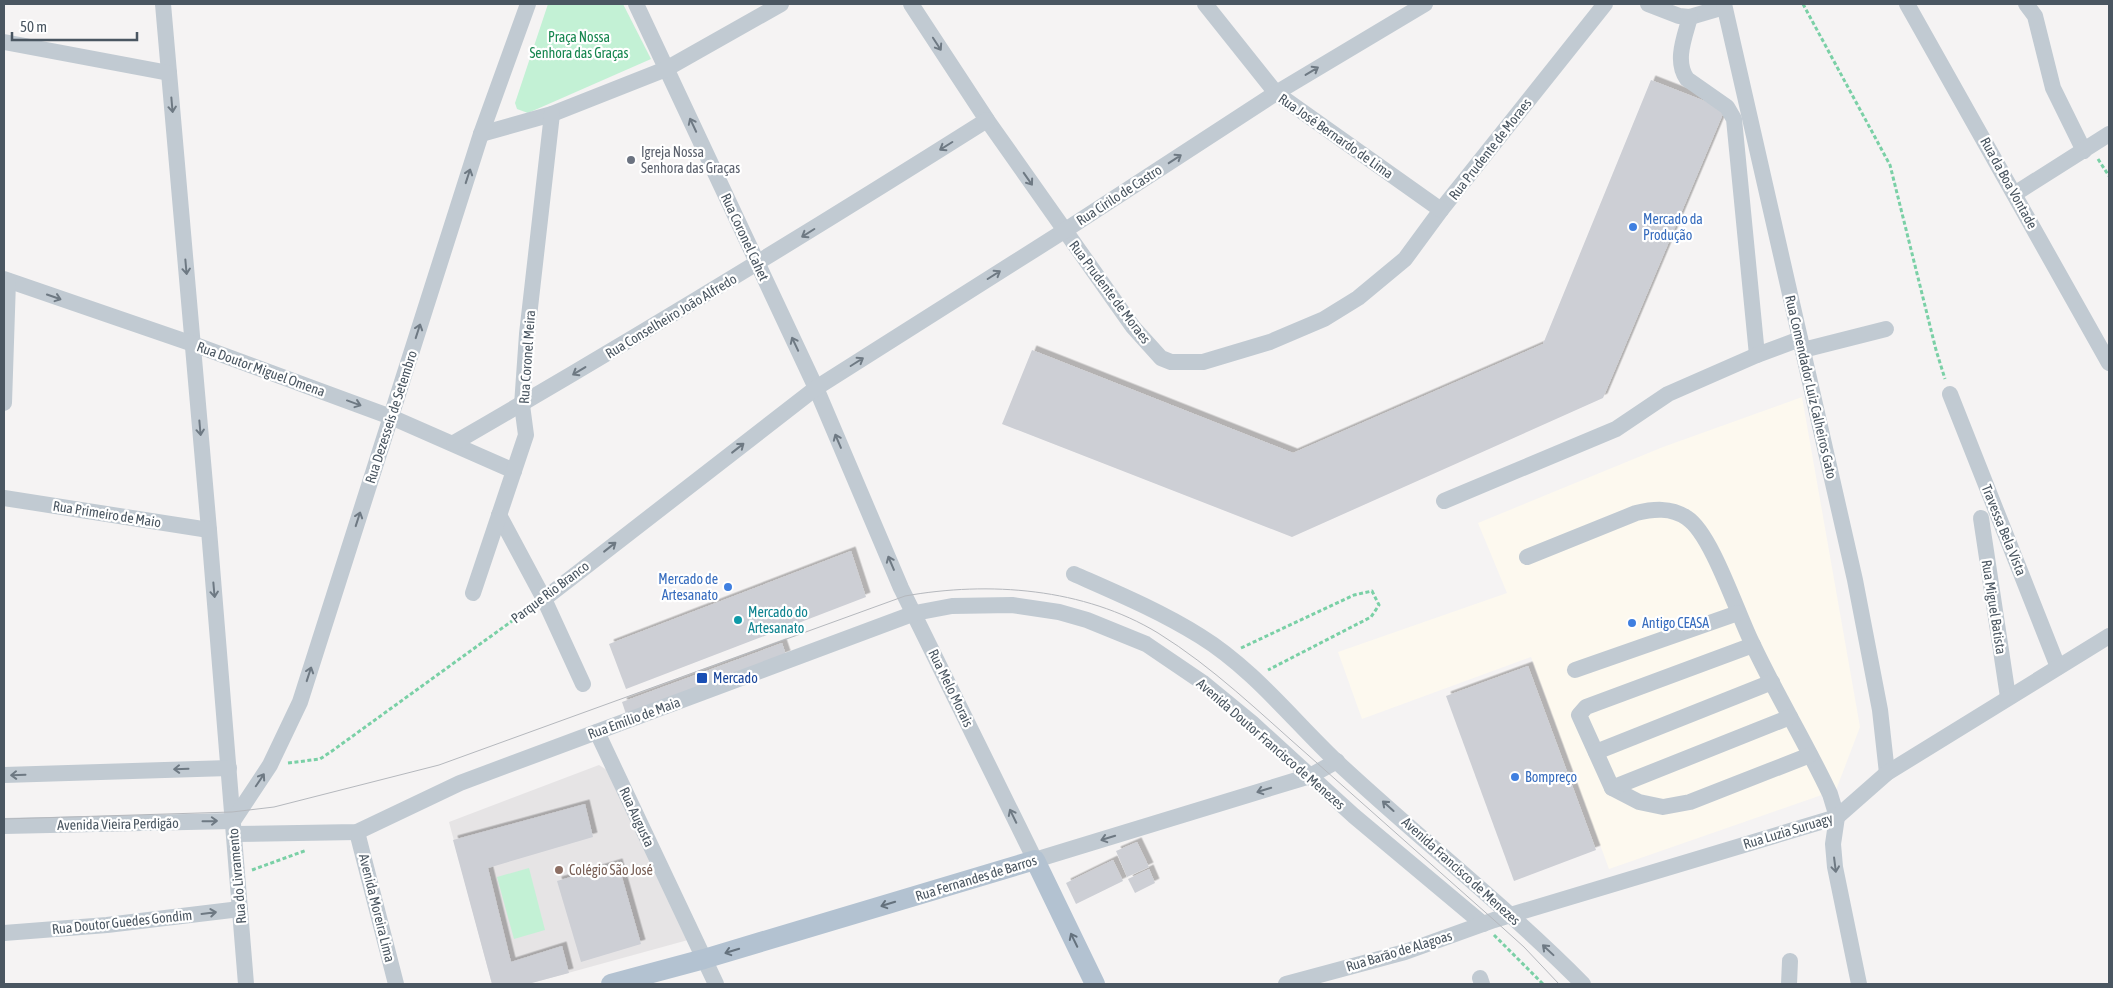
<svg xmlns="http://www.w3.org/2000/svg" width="2113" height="988" font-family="'Asap Condensed',sans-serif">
	<defs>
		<filter id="shadow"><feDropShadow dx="4.5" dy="-4.5" stdDeviation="0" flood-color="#0004"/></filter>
	</defs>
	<rect width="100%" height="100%" fill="#f5f3f3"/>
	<!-- commercial -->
	<polygon fill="#fdf9ef" points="1802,397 1860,727 1836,790 1609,869 1531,657 1362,719 1338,652 1507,593 1478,523 1663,447"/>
	<!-- education -->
	<polygon fill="#e6e4e5" points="599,765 610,772 688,940 528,984 492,984 449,822"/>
	<!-- park -->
	<g fill="#c3f1d5">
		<polygon points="548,4 623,4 651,59 528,113 517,109 515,103"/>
		<polygon points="529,868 545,930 514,939 497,877"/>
	</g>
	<!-- building -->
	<g fill="#cdcfd5" filter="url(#shadow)">
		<polygon points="1651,80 1725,109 1603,398 1292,537 1002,424 1032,350 1293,453 1543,344"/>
		<polygon points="851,551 866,597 626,689 609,644"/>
		<polygon points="782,643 786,655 626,714 622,702"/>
		<polygon points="1528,666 1596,850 1514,881 1446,696"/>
		<polygon points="585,804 593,837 488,868 511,962 562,946 569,973 528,984 492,984 453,840"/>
		<polygon points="1137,842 1149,867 1127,877 1116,851"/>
		<polygon points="1113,860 1123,881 1076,904 1066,883"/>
		<polygon points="618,863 641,944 581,962 557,881"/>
		<polygon points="1149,869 1155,883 1135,893 1128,879"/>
	</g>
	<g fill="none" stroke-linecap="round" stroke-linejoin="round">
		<!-- path -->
		<g stroke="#7ad0a6" stroke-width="3" stroke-dasharray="4 2.5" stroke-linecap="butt">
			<polyline points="1803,4 1890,165 1936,350 1945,379"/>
			<polyline points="2098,159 2109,176"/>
			<polyline points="1241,648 1354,595 1372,591 1379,605 1371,617 1268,670"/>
			<polyline points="288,763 320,759 332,751 530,608"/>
			<polyline points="252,870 307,850"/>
			<polyline points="1494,935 1543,984"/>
		</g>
		<!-- minor -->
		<g stroke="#c1cad2" stroke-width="16">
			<polyline points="163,4 209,530 246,984"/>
			<polyline points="636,4 816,388 901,588 1035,860 1310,776 1337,761"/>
			<polyline points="911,4 987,120 1133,327 1161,358 1171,362 1203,362 1270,342 1324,319 1358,298 1405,259 1441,210 1605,4"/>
			<polyline points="1205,4 1276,93 1441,210"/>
			<polyline points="1648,4 1679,16 1690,17 1724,7"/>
			<polyline points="1724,4 1855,580 1880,710 1887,773"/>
			<polyline points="1907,4 2109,363"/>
			<polyline points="2026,4 2035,16 2053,88 2084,151"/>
			<path d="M1690,17C1685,36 1674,61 1687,79L1727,107L1734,119L1757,355"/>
			<polyline points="4,42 169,73"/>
			<polyline points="481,134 552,114 666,69 781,4"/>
			<polyline points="2016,193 2109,134"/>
			<polyline points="4,279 193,344 391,417 514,471"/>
			<polyline points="1803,350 1886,329"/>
			<polyline points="1950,394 2058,667"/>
			<polyline points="4,403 8,281"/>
			<path d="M454,443C634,339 811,231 987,120"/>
			<polyline points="4,498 209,530"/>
			<polyline points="1444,501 1616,429 1668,394 1757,355 1800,339"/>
			<polyline points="499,515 544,599 583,684"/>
			<polyline points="1981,518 2008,697"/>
			<path d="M1527,557L1636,513C1653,509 1671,507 1687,518C1712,534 1738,616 1753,645C1777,696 1806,743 1830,794L1837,817L1833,844L1835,867L1859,984"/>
			<path d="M1074,574C1117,593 1160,611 1200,636C1252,668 1292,719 1336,761C1417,837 1505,905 1583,984"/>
			<polyline points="473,593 526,435 522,405 527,334 552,114"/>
			<polyline points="544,599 816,388 1064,231 1276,93 1425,4"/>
			<polyline points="1753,645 1586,707 1579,715 1612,788 1639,802 1663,807 1690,802 1810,755"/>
			<polyline points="1575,670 1738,613"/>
			<polyline points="597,732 716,984"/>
			<polyline points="1596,752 1772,682"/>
			<polyline points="4,775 229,768"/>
			<polyline points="1612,788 1790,717"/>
			<polyline points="233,821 270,765 300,702 481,134 528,4"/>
			<polyline points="4,826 233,821"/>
			<polyline points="357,832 396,984"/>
			<polyline points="234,834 357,832 460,783 915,613 952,606 1012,605 1059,612 1087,620 1146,644 1202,682 1252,723 1354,816 1483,924"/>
			<polyline points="4,933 107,925 240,909"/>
			<polyline points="1480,978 1482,984"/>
			<polyline points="1286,984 1405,952 1494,920 1837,817 1887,773 2109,636"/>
			<polyline points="1789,984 1790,961"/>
		</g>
		<!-- major -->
		<polyline stroke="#b3c2d1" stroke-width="20" points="611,984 704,959 1035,860 1095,984"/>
		<!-- tram -->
		<path stroke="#b5b8bd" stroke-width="1" d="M4,819L232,812L274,807L439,765L905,596C989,581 1084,588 1158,633C1213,667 1260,713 1308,755C1370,810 1432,865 1494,920L1524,947L1559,984"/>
	</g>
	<!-- one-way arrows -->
	<defs><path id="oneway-shaft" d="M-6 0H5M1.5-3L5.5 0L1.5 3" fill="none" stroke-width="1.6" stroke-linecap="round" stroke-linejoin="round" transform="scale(1.25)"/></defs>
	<g stroke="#6e7983">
		<use href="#oneway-shaft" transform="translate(937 44) rotate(57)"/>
		<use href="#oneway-shaft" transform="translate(1312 71) rotate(-31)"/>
		<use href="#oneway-shaft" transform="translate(172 105) rotate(85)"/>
		<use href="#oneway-shaft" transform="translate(693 125) rotate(-115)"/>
		<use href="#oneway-shaft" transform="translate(946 146) rotate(148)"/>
		<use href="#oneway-shaft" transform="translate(1175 159) rotate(-33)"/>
		<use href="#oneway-shaft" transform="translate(468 176) rotate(-72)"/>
		<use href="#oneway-shaft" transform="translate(1028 179) rotate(55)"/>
		<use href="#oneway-shaft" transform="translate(808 233) rotate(148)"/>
		<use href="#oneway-shaft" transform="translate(186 267) rotate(85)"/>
		<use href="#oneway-shaft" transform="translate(994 275) rotate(-32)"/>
		<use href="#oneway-shaft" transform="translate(54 297) rotate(19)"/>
		<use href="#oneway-shaft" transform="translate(418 331) rotate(-72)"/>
		<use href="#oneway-shaft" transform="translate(795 344) rotate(-115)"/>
		<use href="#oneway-shaft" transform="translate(857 362) rotate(-32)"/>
		<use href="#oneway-shaft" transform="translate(579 371) rotate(149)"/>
		<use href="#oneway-shaft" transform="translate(354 403) rotate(20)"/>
		<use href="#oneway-shaft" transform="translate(200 428) rotate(85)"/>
		<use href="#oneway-shaft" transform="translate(838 441) rotate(-113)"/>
		<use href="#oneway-shaft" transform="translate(738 448) rotate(-38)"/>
		<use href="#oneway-shaft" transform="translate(358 519) rotate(-72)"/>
		<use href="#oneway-shaft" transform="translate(610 547) rotate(-38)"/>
		<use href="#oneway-shaft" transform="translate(891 563) rotate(-113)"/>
		<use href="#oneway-shaft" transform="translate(214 590) rotate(85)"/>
		<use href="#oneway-shaft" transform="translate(309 674) rotate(-72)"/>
		<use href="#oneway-shaft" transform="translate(181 769) rotate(178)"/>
		<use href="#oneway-shaft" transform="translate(18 775) rotate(178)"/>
		<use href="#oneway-shaft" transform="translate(260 780) rotate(-56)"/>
		<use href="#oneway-shaft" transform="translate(1264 790) rotate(163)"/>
		<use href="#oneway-shaft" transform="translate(1388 806) rotate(-138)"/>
		<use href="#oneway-shaft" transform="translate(1013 816) rotate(-116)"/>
		<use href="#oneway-shaft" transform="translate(210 821) rotate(-1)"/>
		<use href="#oneway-shaft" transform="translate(1108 838) rotate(163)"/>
		<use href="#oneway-shaft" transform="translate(1835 865) rotate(83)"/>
		<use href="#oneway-shaft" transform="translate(209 913) rotate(-7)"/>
		<use href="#oneway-shaft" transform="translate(1548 950) rotate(-137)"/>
	</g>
	<g stroke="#64717d">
		<use href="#oneway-shaft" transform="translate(888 904) rotate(163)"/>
		<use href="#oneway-shaft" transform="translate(1074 940) rotate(-116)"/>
		<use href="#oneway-shaft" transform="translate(732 951) rotate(163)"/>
	</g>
	<!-- markers -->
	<circle fill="#6b7280" stroke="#fff" stroke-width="2" cx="631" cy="160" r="5"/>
	<g fill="#3f7fe0" stroke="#fff" stroke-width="2">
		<circle cx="1633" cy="227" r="5"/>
		<circle cx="728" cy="587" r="5"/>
		<circle cx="1632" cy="623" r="5"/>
		<circle cx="1515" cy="777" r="5"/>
	</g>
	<circle fill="#0f9aa8" stroke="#fff" stroke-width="2" cx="738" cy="620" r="5"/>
	<rect fill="#1a4fb4" stroke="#fff" stroke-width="2" x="696" y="672" width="12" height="12" rx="2.5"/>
	<circle fill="#8d6e63" stroke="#fff" stroke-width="2" cx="559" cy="870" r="5"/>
	<g text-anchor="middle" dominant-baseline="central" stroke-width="4.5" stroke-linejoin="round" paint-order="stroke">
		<!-- park labels -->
		<g font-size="14" fill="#17864f" stroke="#fff">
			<text x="579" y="37">Praça Nossa<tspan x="579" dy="16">Senhora das Graças</tspan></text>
		</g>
		<!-- street labels -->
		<g font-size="14" fill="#4a5661" stroke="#fff">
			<text transform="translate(1336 136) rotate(35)">Rua José Bernardo de Lima</text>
			<text transform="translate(1490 149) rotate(-52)">Rua Prudente de Moraes</text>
			<text transform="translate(2009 183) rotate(61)">Rua da Boa Vontade</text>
			<text transform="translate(1119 195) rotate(-33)">Rua Cirilo de Castro</text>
			<text transform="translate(745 237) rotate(65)">Rua Coronel Cahet</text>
			<text transform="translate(1110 292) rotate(53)">Rua Prudente de Moraes</text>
			<text transform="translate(671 316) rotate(-31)">Rua Conselheiro João Alfredo</text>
			<text transform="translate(527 357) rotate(-86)">Rua Coronel Meira</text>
			<text transform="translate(261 369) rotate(20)">Rua Doutor Miguel Omena</text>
			<text transform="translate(1811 387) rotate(77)">Rua Comendador Luiz Calheiros Gato</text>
			<text transform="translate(391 417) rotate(-72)">Rua Dezesseis de Setembro</text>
			<text transform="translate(107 514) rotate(9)">Rua Primeiro de Maio</text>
			<text transform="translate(2004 530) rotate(68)">Travessa Bela Vista</text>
			<text transform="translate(550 592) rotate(-37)">Parque Rio Branco</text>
			<text transform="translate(1994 607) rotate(81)">Rua Miguel Batista</text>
			<text transform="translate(951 688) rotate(64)">Rua Melo Morais</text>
			<text transform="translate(634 718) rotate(-20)">Rua Emílio de Maia</text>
			<text transform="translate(1271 744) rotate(41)">Avenida Doutor Francisco de Menezes</text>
			<text transform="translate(637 817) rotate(65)">Rua Augusta</text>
			<text transform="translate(118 824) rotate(-1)">Avenida Vieira Perdigão</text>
			<text transform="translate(1788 831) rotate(-17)">Rua Luzia Suruagy</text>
			<text transform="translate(1461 871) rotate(42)">Avenida Francisco de Menezes</text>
			<text transform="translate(237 876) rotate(-95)">Rua do Livramento</text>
			<text transform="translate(976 878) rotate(-17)">Rua Fernandes de Barros</text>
			<text transform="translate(377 908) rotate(76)">Avenida Moreira Lima</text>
			<text transform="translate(122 922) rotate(-6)">Rua Doutor Guedes Gondim</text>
			<text transform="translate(1399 951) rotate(-17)">Rua Barão de Alagoas</text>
		</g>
		<!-- worship labels -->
		<g font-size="14" fill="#5b616d" stroke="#fff" text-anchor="start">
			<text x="641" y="152">Igreja Nossa<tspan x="641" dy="16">Senhora das Graças</tspan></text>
		</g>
		<!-- shop labels -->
		<g font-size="14" fill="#366cbe" stroke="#fff" text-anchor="start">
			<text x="1643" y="219">Mercado da<tspan x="1643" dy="16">Produção</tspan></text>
			<text x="718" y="579" text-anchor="end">Mercado de<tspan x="718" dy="16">Artesanato</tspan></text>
			<text x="1642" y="623">Antigo CEASA</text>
			<text x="1525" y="777">Bompreço</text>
		</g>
		<!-- culture labels -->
		<g font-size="14" fill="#0d838f" stroke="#fff" text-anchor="start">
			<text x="748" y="612">Mercado do<tspan x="748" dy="16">Artesanato</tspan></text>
		</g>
		<!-- transit labels -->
		<g font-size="14" fill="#164399" stroke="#fff" text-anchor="start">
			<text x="713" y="678">Mercado</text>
		</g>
		<!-- education labels -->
		<g font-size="14" fill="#785e54" stroke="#fff" text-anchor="start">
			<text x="569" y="870">Colégio São José</text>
		</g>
	</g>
	<!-- border -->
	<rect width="2113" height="988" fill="none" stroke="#4a5661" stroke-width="10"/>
	<!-- scale -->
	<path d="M12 32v8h125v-8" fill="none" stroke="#4a5661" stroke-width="2.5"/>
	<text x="20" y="32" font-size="15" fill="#4a5661" stroke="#ffffff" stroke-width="4" paint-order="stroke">50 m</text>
</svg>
